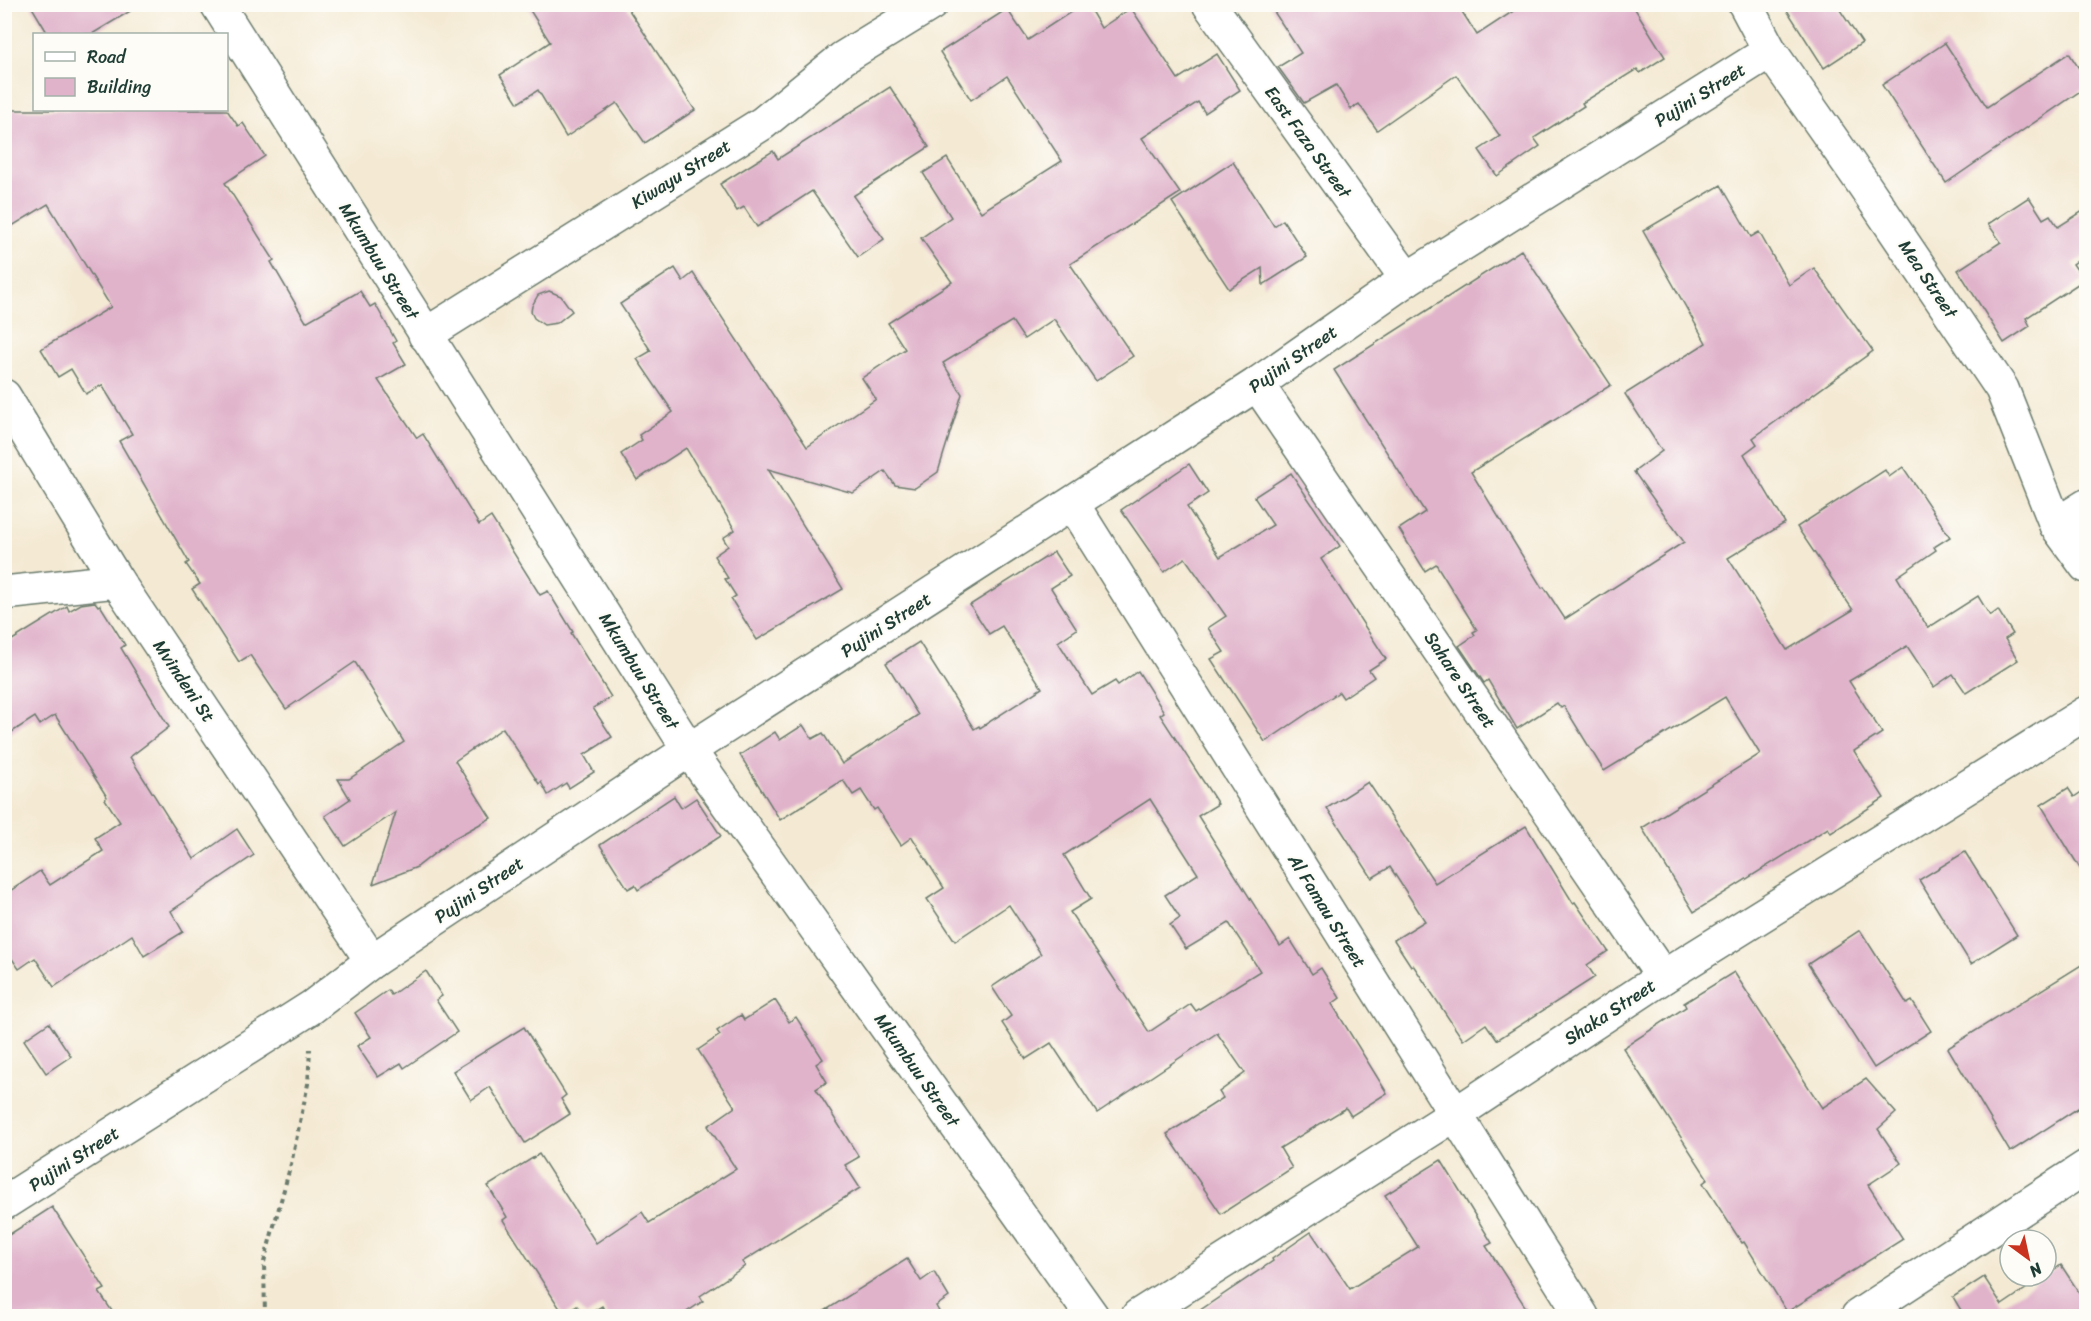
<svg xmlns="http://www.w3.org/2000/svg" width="2091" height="1321" font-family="Sriracha,sans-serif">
	<rect width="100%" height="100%" fill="#fdfcf7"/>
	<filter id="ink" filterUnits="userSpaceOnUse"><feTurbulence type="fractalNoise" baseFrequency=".0167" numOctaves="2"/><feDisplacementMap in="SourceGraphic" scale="12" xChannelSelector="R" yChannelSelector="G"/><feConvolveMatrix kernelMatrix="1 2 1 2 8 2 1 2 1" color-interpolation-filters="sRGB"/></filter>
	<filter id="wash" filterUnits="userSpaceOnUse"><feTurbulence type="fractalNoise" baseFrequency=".008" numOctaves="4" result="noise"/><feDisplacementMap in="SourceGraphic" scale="24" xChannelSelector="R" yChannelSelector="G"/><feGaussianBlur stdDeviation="1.35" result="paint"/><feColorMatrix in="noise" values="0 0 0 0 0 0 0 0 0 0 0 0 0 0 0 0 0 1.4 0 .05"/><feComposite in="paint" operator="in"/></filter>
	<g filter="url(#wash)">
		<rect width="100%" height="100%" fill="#f4ead4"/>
		<g id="blocks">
			<!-- building -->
			<g fill="#e0b3cb" fill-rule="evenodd">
				<polygon points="30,4 142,4 92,34 48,34"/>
				<polygon points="526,4 625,4 695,110 645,143 617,103 566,137 538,90 518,103 500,75 550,42"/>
				<polygon points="1083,4 1087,4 1101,28 1131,8 1178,79 1217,54 1240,90 1205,113 1198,102 1142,138 1180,193 1070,264 1133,356 1096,381 1054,319 1024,339 1012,321 943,363 962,394 938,472 915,488 895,485 885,471 853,493 768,469 843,589 757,640 731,599 736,596 725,579 728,578 714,556 728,546 723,538 735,530 686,448 637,480 621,454 642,440 639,435 673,412 637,359 651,351 620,304 675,268 683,281 693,273 807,447 876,399 862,378 905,349 888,323 952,282 921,238 951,217 923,173 947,158 981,212 1062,161 1007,76 971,100 940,52 1007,9 1028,40"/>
				<polygon points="1269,4 1457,4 1477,35 1524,4 1632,4 1665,57 1640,73 1637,69 1582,103 1584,106 1534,138 1540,146 1497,176 1479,150 1500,136 1456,75 1377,130 1359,104 1351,109 1336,85 1304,103 1278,67 1301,53"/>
				<polygon points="1783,4 1836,4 1862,43 1824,68"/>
				<polygon points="1945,43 1987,107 2069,53 2086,79 2086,87 1946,183 1882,85"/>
				<polygon points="890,87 929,147 853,196 884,239 858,257 812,191 757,227 744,207 737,211 720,184 773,151 778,159"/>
				<polygon points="4,110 227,110 238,126 243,123 265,156 225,183 274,260 271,262 306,322 360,291 370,307 375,304 396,341 393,343 406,364 378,380 417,438 423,434 479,525 491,517 540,595 548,591 573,632 571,633 611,697 593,708 612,737 584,755 594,772 569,788 566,783 548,795 541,782 539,784 503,728 455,761 491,818 453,839 417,867 373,884 396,812 345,846 325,816 350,799 338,779 349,779 404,742 355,662 286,709 250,655 239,662 192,589 200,584 186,564 189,562 119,441 132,434 102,385 86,394 71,369 58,377 41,349 111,307 48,204 4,231"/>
				<polygon points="1233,162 1274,226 1283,220 1307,257 1263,285 1262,268 1229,289 1172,202"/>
				<polygon points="1721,185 1751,237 1759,232 1789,285 1814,268 1873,351 1753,438 1757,444 1744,454 1785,523 1728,558 1787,650 1853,610 1797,527 1885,470 1889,477 1903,467 1950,537 1934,547 1936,550 1897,577 1928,628 1978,596 1990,616 1998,610 2013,634 2005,639 2018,660 1966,693 1953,674 1934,687 1907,646 1849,681 1882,733 1854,751 1884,798 1831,833 1828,828 1694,912 1642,828 1760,754 1725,697 1604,771 1564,706 1561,708 1557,703 1517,729 1488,680 1484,683 1459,646 1475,635 1473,632 1477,630 1436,564 1425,571 1399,529 1425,512 1334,370 1521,250 1611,385 1471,472 1542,588 1544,587 1565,619 1684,542 1634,472 1662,451 1625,394 1706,343 1643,231"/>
				<polygon points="2029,197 2043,219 2050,215 2058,227 2086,209 2086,255 2073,264 2084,280 2026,318 2030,326 2004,343 1958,270 2001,242 1988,224"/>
				<polygon points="549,291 561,296 572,311 557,323 544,325 534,318 531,312 532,306 538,295"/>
				<polygon points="1189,464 1208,493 1187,507 1220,557 1273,525 1254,497 1291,473 1340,546 1321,559 1386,659 1369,670 1374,677 1343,698 1339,692 1265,742 1211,659 1224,652 1208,628 1226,616 1185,558 1164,572 1121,510"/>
				<path d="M1054,552L1070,576L1051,588L1077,629L1058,642L1092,695L1115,681L1118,685L1138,671L1164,712L1160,715L1218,804L1198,816L1280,946L1290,939L1312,974L1321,968L1340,998L1332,1004L1387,1093L1351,1116L1346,1108L1280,1148L1292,1168L1221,1214L1167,1134L1223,1098L1219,1092L1245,1073L1217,1033L1097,1113L1051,1043L1026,1059L1002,1023L1011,1016L992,987L1041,954L1009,905L955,941L927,899L944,888L912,837L901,845L877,808L874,810L861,790L853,795L843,780L780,820L740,755L775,732L780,740L803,725L812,739L823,733L842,764L918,715L886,663L919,642L974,729L979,726L980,728L1042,688L1002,626L989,634L970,605ZM1150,799L1198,874L1165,895L1180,918L1170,925L1186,949L1229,923L1260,971L1196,1011L1191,1004L1149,1032L1070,912L1091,899L1064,855Z"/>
				<polygon points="95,602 98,606 100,605 125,645 121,648 169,727 130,757 194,859 237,829 254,855 171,911 183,932 144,956 132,935 54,987 35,958 19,969 4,947 4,895 40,871 50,885 103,851 95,838 120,822 105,799 107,797 55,715 40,725 35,717 4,737 4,645 67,606 69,611 81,604"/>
				<polygon points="1368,782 1435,883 1526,826 1573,903 1575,902 1608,951 1587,965 1595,977 1497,1040 1486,1024 1463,1040 1413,965 1411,966 1394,940 1425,921 1390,867 1372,878 1327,808"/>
				<polygon points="2068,788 2074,797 2086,789 2086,878 2041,805"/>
				<polygon points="674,796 681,808 696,798 721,836 638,890 635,885 628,889 600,845"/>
				<polygon points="1965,852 2017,935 1971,964 1919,880"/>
				<polygon points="1860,930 1907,1004 1912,1001 1931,1031 1874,1068 1808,964"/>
				<polygon points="2086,962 2086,1103 2010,1152 1948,1048"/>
				<polygon points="426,971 442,996 436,1000 457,1032 404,1068 401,1063 378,1077 357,1046 371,1037 355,1013 388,990 391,995"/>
				<polygon points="1734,972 1822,1108 1866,1079 1896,1113 1878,1129 1901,1163 1868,1185 1903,1239 1787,1312 1744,1242 1742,1243 1703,1183 1708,1179 1623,1048 1686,1007 1684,1003"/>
				<polygon points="775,1000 789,1022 796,1017 823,1059 816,1064 827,1082 816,1089 859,1157 845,1165 860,1188 742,1262 745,1266 700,1296 703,1301 679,1317 609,1317 602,1306 586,1316 577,1306 564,1315 503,1220 507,1217 488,1186 539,1154 596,1243 642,1212 649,1223 736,1169 708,1126 735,1107 698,1050 720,1035 717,1031 741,1015 744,1020"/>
				<polygon points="49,1023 71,1056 46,1073 24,1040"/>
				<polygon points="524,1027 566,1095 561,1099 570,1114 525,1143 490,1087 471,1100 453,1071"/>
				<polygon points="1441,1160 1492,1243 1486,1246 1532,1317 1190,1317 1273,1261 1272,1259 1311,1232 1350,1289 1418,1247 1385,1195"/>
				<polygon points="52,1207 105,1289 99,1292 116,1317 4,1317 4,1238"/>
				<polygon points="907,1259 921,1281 934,1272 949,1297 936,1306 942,1317 815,1317"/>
				<polygon points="2061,1265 2086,1303 2086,1317 1965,1317 1953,1297 1984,1277 2002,1305"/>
			</g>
		</g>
	</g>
	<g filter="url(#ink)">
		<use href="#blocks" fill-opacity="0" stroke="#6a7a6c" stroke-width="1.5"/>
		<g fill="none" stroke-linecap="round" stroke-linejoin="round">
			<!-- minor casing -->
			<g stroke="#6a7a6c" stroke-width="36">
				<g id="minor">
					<polyline points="217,4 689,750 1092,1316"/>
					<polyline points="1209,4 1407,279"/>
					<polyline points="1745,4 1770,51 1864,185 2002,389 2056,525 2086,566"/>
					<polyline points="425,335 763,123 843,58 931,4"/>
					<polyline points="1257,384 1663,977"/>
					<polyline points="4,396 117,581 372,961"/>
					<polyline points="1073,505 1582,1316"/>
					<polyline points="2056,525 2086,506"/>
					<polyline points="4,593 117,581"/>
					<polyline points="4,1203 312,1007 372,961 689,750 1257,384 1407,279 1770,51"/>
					<polyline points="1138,1316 1454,1115 1663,977 2086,713"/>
					<polyline points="1858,1316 2086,1167"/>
				</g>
			</g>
			<!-- path -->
			<polyline stroke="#6a7a6c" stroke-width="4" stroke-dasharray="4.5 4.5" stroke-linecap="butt" points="265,1316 264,1262 291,1164 308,1084 310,1049"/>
			<!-- minor -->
			<use href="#minor" stroke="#fff" stroke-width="33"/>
		</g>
	</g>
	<g text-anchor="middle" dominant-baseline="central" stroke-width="4.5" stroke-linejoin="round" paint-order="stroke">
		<!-- street labels -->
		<g font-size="18" fill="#1f3d34" stroke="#fdfcf7">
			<text transform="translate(1700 95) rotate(-32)">Pujini Street</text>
			<text transform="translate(1308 142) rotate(54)">East Faza Street</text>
			<text transform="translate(681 174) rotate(-32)">Kiwayu Street</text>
			<text transform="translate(379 261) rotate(58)">Mkumbuu Street</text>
			<text transform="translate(1928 279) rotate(56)">Mea Street</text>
			<text transform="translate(1293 359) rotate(-35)">Pujini Street</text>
			<text transform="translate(886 625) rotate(-33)">Pujini Street</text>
			<text transform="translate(639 671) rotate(58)">Mkumbuu Street</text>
			<text transform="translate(1460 680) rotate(56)">Sahare Street</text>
			<text transform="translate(184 681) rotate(56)">Mvindeni St</text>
			<text transform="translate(479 890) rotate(-34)">Pujini Street</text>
			<text transform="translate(1327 911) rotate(58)">Al Famau Street</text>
			<text transform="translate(1610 1012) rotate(-33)">Shaka Street</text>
			<text transform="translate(917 1070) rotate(55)">Mkumbuu Street</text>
			<text transform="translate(74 1159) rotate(-33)">Pujini Street</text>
		</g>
	</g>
	<!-- margin -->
	<rect width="2091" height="1321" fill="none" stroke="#fdfcf7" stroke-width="24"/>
	<!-- legend -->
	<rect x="33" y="33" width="195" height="78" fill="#fdfcf7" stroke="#a4b0a9" stroke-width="1.5"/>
	<rect x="45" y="52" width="30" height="9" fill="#ffffff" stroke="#a4b0a9" stroke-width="1.5"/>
	<text x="87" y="63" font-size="18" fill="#1f3d34">Road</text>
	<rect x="45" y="78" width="30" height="18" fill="#e0b3cb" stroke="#a4b0a9" stroke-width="1.5"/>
	<text x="87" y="93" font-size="18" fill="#1f3d34">Building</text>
	<!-- north arrow -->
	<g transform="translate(2028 1258) rotate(147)"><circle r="28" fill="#fdfcf7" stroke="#a4b0a9" stroke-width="1.5"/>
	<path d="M0-4.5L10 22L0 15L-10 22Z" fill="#c8321e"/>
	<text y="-9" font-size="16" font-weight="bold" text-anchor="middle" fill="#1f3d34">N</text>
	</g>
</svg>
